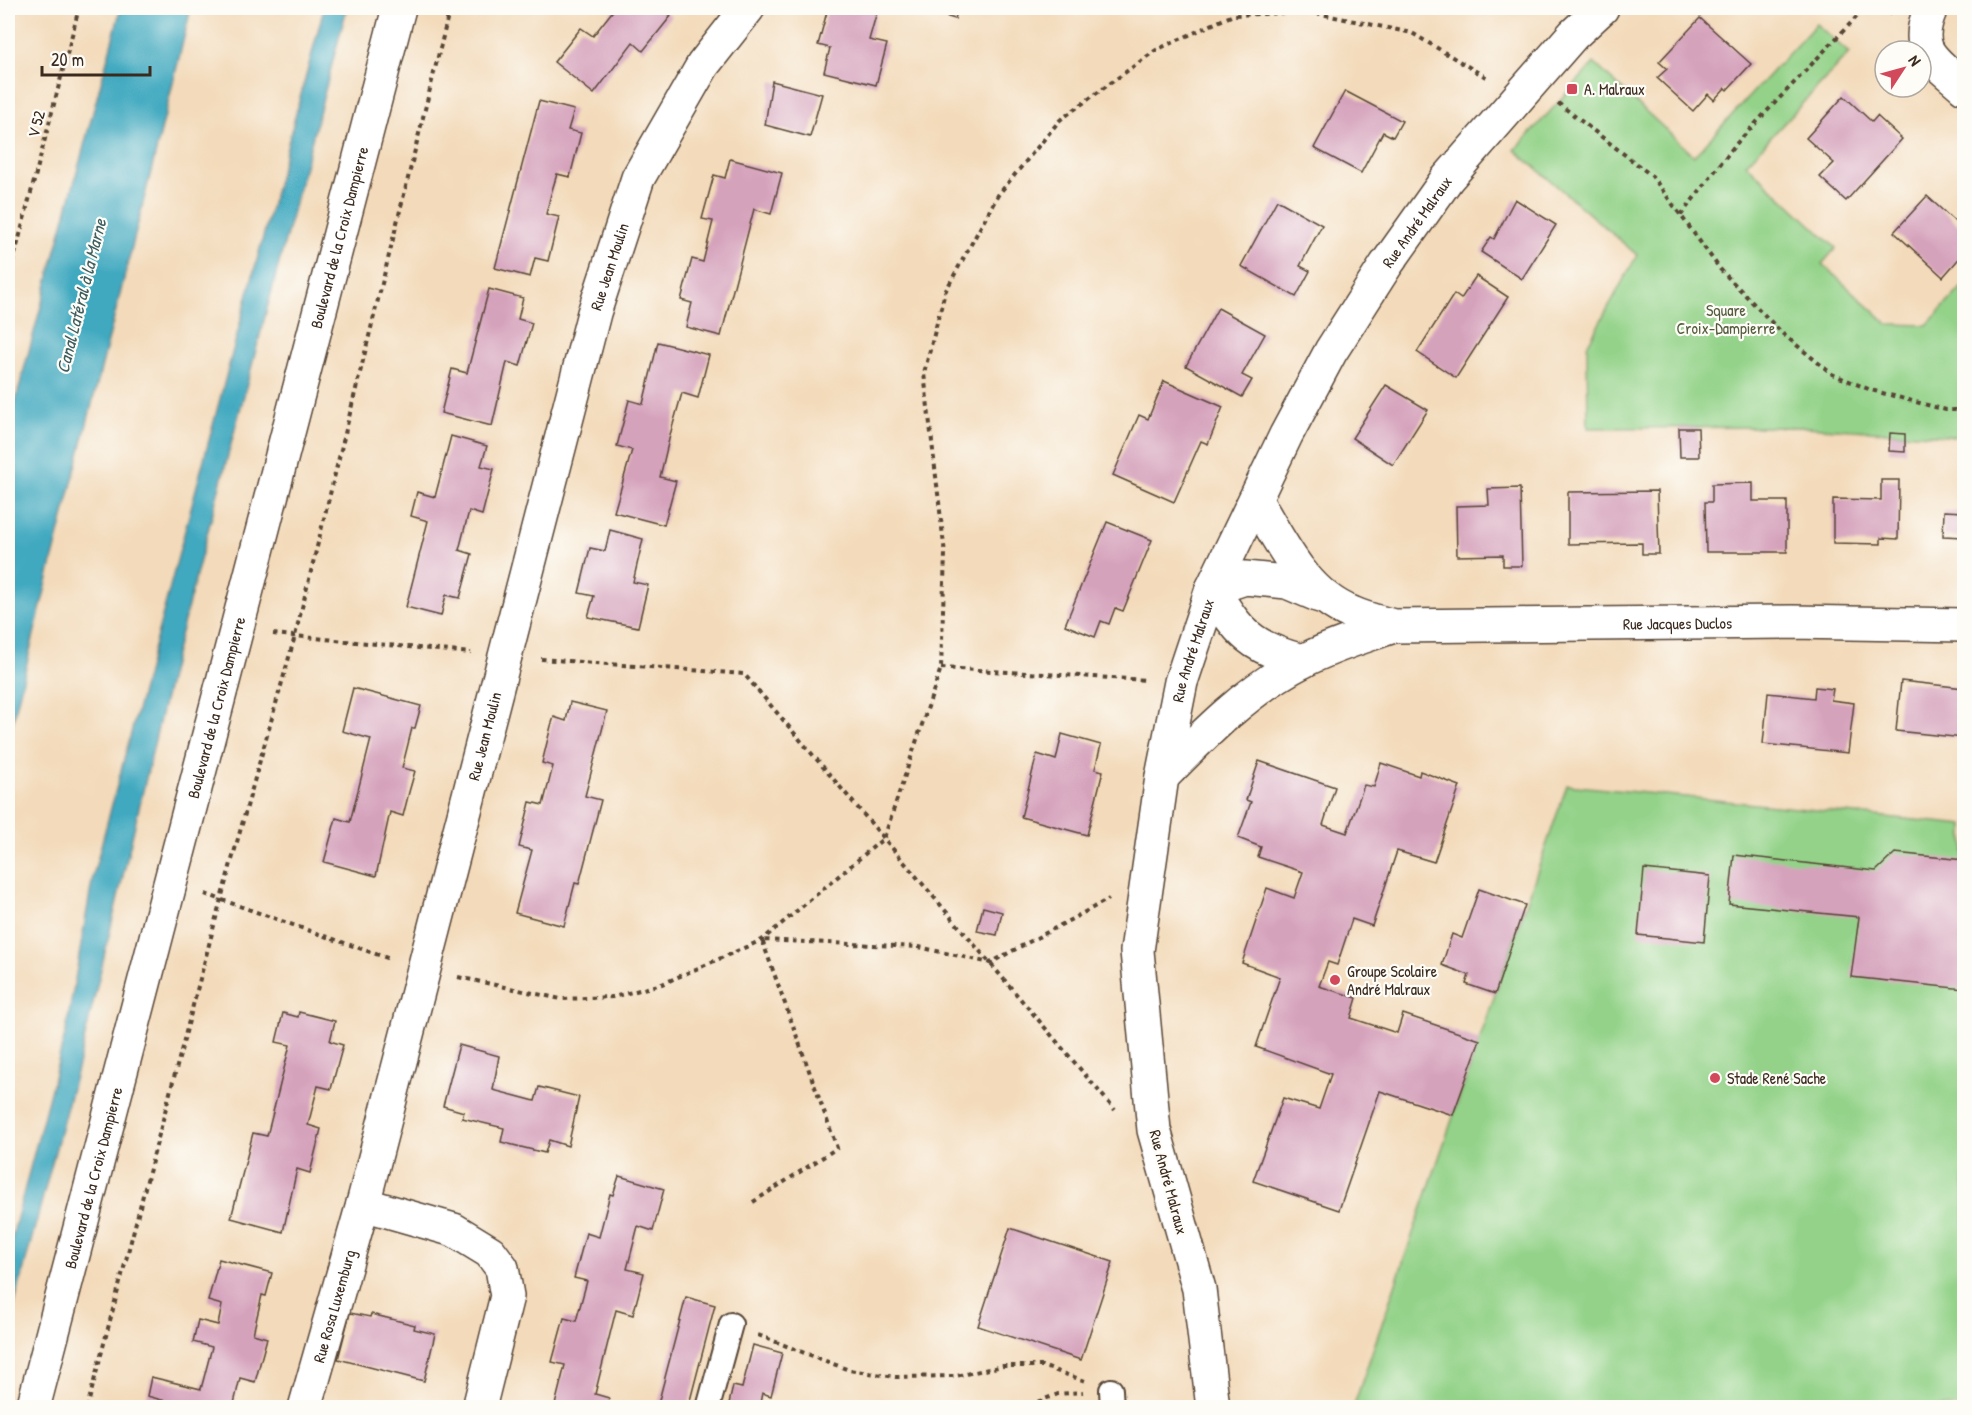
<svg xmlns="http://www.w3.org/2000/svg" width="1972" height="1415" font-family="'Patrick Hand',sans-serif">
	<rect width="100%" height="100%" fill="#fdfcf7"/>
	<filter id="ink" filterUnits="userSpaceOnUse"><feTurbulence type="fractalNoise" baseFrequency=".0167" numOctaves="2"/><feDisplacementMap in="SourceGraphic" scale="12" xChannelSelector="R" yChannelSelector="G"/><feConvolveMatrix kernelMatrix="1 2 1 2 8 2 1 2 1" color-interpolation-filters="sRGB"/></filter>
	<filter id="wash" filterUnits="userSpaceOnUse"><feTurbulence type="fractalNoise" baseFrequency=".008" numOctaves="4" result="noise"/><feDisplacementMap in="SourceGraphic" scale="24" xChannelSelector="R" yChannelSelector="G"/><feGaussianBlur stdDeviation="1.35" result="paint"/><feColorMatrix in="noise" values="0 0 0 0 0 0 0 0 0 0 0 0 0 0 0 0 0 1.4 0 .05"/><feComposite in="paint" operator="in"/></filter>
	<g filter="url(#wash)">
		<rect width="100%" height="100%" fill="#f3daba"/>
		<!-- green -->
		<g fill="#93d288" stroke="#677e53" stroke-width="1.5">
			<polygon points="1816,24 1849,53 1746,164 1836,248 1822,264 1888,324 1927,325 1964,285 1964,437 1805,427 1588,428 1587,346 1637,255 1515,150 1594,63 1694,156"/>
			<polygon points="1567,785 1964,825 1964,1407 1353,1408"/>
		</g>
		<!-- water -->
		<g fill="#40a9c0" stroke="#3e6a6f" stroke-width="1.5">
			<path d="M121,8H191C133,253 66,496 8,742V429Z"/>
			<polygon points="324,8 347,8 176,651 81,1054 8,1328 8,1252 66,1031 93,876"/>
		</g>
		<g id="blocks">
			<!-- building -->
			<g fill="#d5a2bc">
				<polygon points="615,8 662,8 671,16 643,51 633,42 594,94 554,62 581,28 593,36"/>
				<polygon points="828,8 841,11 842,8 878,8 869,40 887,44 876,85 824,72 830,48 818,45"/>
				<polygon points="919,8 958,8 955,19"/>
				<polygon points="1700,18 1751,64 1727,90 1725,88 1714,100 1708,94 1693,111 1657,78 1667,69 1659,62"/>
				<polygon points="772,81 822,94 810,137 765,125"/>
				<polygon points="1345,91 1402,121 1393,137 1383,132 1361,173 1314,148"/>
				<polygon points="1844,96 1872,122 1877,116 1902,139 1846,201 1820,177 1834,163 1806,138"/>
				<polygon points="539,101 574,110 568,130 581,133 570,177 557,174 551,194 546,214 559,217 548,261 535,258 530,277 495,268"/>
				<polygon points="730,159 782,173 771,214 754,209 721,336 686,327 692,303 681,300 692,259 703,262 713,221 702,219 714,175 725,178"/>
				<polygon points="1927,196 1964,230 1964,253 1943,277 1894,232"/>
				<polygon points="1515,199 1556,225 1522,279 1481,252 1491,237 1494,239"/>
				<polygon points="1277,200 1322,225 1300,266 1310,271 1296,297 1241,266"/>
				<polygon points="1476,276 1508,297 1456,378 1417,352 1454,294 1461,299"/>
				<polygon points="489,289 523,298 518,319 532,323 520,366 507,362 492,426 441,413 452,369 467,373"/>
				<polygon points="1218,308 1265,334 1242,375 1252,380 1242,397 1186,366"/>
				<polygon points="658,342 709,355 698,398 682,393 670,435 660,477 676,481 664,525 614,512 632,450 617,446 629,400 643,404"/>
				<polygon points="1164,381 1223,407 1208,444 1201,441 1174,502 1113,475 1139,415 1148,419"/>
				<polygon points="1386,385 1428,410 1393,465 1352,438"/>
				<polygon points="1679,428 1698,428 1699,457 1680,457"/>
				<polygon points="1890,433 1905,434 1905,452 1889,451"/>
				<polygon points="451,436 487,446 481,466 494,469 482,515 469,511 459,550 472,554 460,598 446,595 441,616 406,607 428,521 411,516 417,492 435,497"/>
				<polygon points="1881,480 1899,480 1898,539 1881,538 1881,544 1833,543 1833,499 1881,500"/>
				<polygon points="1753,483 1753,501 1787,501 1787,552 1706,552 1705,502 1712,502 1712,484"/>
				<polygon points="1520,488 1522,566 1503,566 1503,555 1457,556 1456,506 1489,505 1488,489"/>
				<polygon points="1657,491 1659,554 1642,554 1642,543 1568,544 1568,492"/>
				<polygon points="1944,511 1964,512 1964,537 1943,536"/>
				<polygon points="1107,522 1152,540 1123,611 1115,608 1109,624 1101,621 1095,637 1065,625"/>
				<polygon points="610,530 643,539 633,582 648,585 638,627 588,617 594,596 579,593 590,548 605,551"/>
				<polygon points="1901,681 1964,688 1964,738 1896,731"/>
				<polygon points="1815,687 1833,689 1831,700 1854,703 1848,753 1763,744 1768,693 1814,698"/>
				<polygon points="353,688 421,706 415,728 412,728 402,768 415,771 409,792 403,816 390,812 376,876 324,862 336,818 350,822 371,739 342,731"/>
				<polygon points="570,702 607,711 585,796 601,800 579,884 575,883 564,926 515,913 532,850 519,847 530,802 543,805 553,766 542,763 551,726 554,717 566,721"/>
				<polygon points="1062,734 1101,745 1095,769 1103,771 1087,835 1021,817 1037,754 1056,760"/>
				<polygon points="1259,761 1335,787 1323,825 1347,833 1364,785 1374,787 1381,763 1419,776 1420,771 1460,786 1434,862 1397,851 1372,926 1352,919 1337,965 1328,962 1319,986 1357,998 1351,1018 1397,1033 1403,1014 1480,1040 1453,1115 1380,1091 1339,1210 1253,1181 1283,1098 1319,1109 1331,1074 1256,1047 1280,977 1242,963 1267,888 1294,898 1303,872 1258,857 1261,847 1238,838 1251,802 1246,800"/>
				<polygon points="1895,853 1964,860 1964,989 1851,977 1859,917 1729,904 1734,855 1876,871"/>
				<polygon points="1644,869 1710,876 1704,942 1638,935"/>
				<polygon points="1479,889 1525,905 1495,994 1466,984 1469,975 1442,965 1452,934 1462,938"/>
				<polygon points="983,907 1002,912 997,935 977,931"/>
				<polygon points="299,1012 335,1021 330,1041 343,1045 331,1089 318,1086 308,1125 321,1129 310,1173 297,1169 283,1232 231,1218 253,1133 267,1136 290,1045 276,1042 283,1013 298,1017"/>
				<polygon points="459,1045 499,1056 493,1090 535,1101 539,1087 579,1097 568,1146 549,1140 545,1153 501,1142 504,1128 462,1118 464,1112 443,1106"/>
				<polygon points="619,1176 664,1189 653,1231 638,1226 627,1269 644,1273 633,1315 616,1310 595,1394 609,1398 607,1408 558,1408 555,1405 565,1365 552,1362 564,1318 576,1321 587,1281 574,1278 586,1233 599,1237 610,1194 613,1195"/>
				<polygon points="1010,1228 1113,1262 1081,1360 978,1326"/>
				<polygon points="219,1259 272,1273 266,1296 262,1295 253,1334 267,1338 255,1382 240,1378 233,1408 176,1408 177,1404 147,1396 151,1377 201,1389 212,1347 193,1342 198,1320 218,1325 222,1305 208,1301"/>
				<polygon points="686,1297 715,1305 688,1408 657,1408"/>
				<polygon points="350,1313 370,1317 371,1314 415,1325 414,1329 435,1334 424,1381 338,1359"/>
				<polygon points="753,1345 782,1353 771,1396 762,1393 759,1408 728,1408 733,1386 742,1388"/>
			</g>
		</g>
	</g>
	<g filter="url(#ink)">
		<use href="#blocks" fill-opacity="0" stroke="#574435" stroke-width="1.5"/>
		<g fill="none" stroke-linecap="round" stroke-linejoin="round">
			<!-- service casing -->
			<g stroke="#574435" stroke-width="26">
				<g id="service">
					<polyline points="1111,1390 1112,1408"/>
					<polyline points="708,1408 731,1324"/>
				</g>
			</g>
			<!-- minor casing -->
			<g stroke="#574435" stroke-width="36">
				<g id="minor">
					<path d="M1931,8C1912,51 1934,60 1964,87"/>
					<path id="s1" d="M1256,501C1282,543 1304,594 1352,613C1365,619 1379,622 1393,626L1792,622L1964,625"/>
					<path d="M1303,661C1251,648 1239,633 1212,589L1245,578L1287,582L1320,596"/>
					<path d="M1162,777C1204,734 1248,689 1303,661C1331,646 1363,637 1393,626"/>
					<path id="s2" d="M33,1408L399,8"/>
					<path id="s3" d="M305,1408L363,1204"/>
					<path id="s4" d="M479,1408L507,1296L502,1268L490,1252L454,1230L363,1204L594,313L638,178L703,65L748,8"/>
					<path id="s5" d="M1213,1408L1199,1289L1154,1130L1137,951L1162,777L1181,682L1212,589L1286,435L1331,351L1386,265L1447,179L1573,35L1602,8"/>
				</g>
			</g>
			<!-- path -->
			<g stroke="#574435" stroke-width="4" stroke-dasharray="4.5 4.5" stroke-linecap="butt">
				<polyline points="1879,8 1892,13"/>
				<polyline points="1558,103 1652,176 1720,269 1783,334 1832,374 1871,390 1946,410 1964,410"/>
				<polyline points="1681,215 1735,145 1865,8"/>
				<polyline points="8,281 79,8"/>
				<polyline points="273,634 471,653"/>
				<polyline points="541,659 744,674 1115,1110"/>
				<polyline points="941,668 1147,680"/>
				<polyline points="205,894 390,959"/>
				<polyline points="458,977 561,999 613,997 662,984 762,940 884,838 941,668 945,554 924,373 945,292 998,195 1060,120 1156,50 1233,15 1311,12 1412,33 1489,79"/>
				<polyline points="753,1202 837,1148 762,940 919,947 990,963 1109,899"/>
				<polyline points="758,1335 849,1370 895,1377 956,1376 1003,1366 1042,1366 1085,1381"/>
				<polyline points="87,1408 221,899 295,636 450,8"/>
				<polyline points="1021,1408 1058,1394 1083,1392"/>
			</g>
			<!-- service -->
			<use href="#service" stroke="#fff" stroke-width="22"/>
			<!-- minor -->
			<use href="#minor" stroke="#fff" stroke-width="33"/>
		</g>
	</g>
	<!-- markers -->
	<g fill="#d1495b" stroke="#fdfcf7" stroke-width="2">
		<rect x="1566" y="83" width="12" height="12" rx="3"/>
		<circle cx="1335" cy="980" r="6"/>
		<circle cx="1715" cy="1078" r="6"/>
	</g>
	<g text-anchor="middle" dominant-baseline="central" stroke-width="4.5" stroke-linejoin="round" paint-order="stroke">
		<!-- poi labels -->
		<g font-size="16" fill="#3b2a1e" stroke="#fdfcf7" text-anchor="start">
			<text x="1584" y="89">A. Malraux</text>
			<text x="1347" y="971">Groupe Scolaire<tspan x="1347" dy="18">André Malraux</tspan></text>
			<text x="1727" y="1078">Stade René Sache</text>
		</g>
		<!-- street labels -->
		<g font-size="16" fill="#3b2a1e" stroke="#fdfcf7">
			<text transform="translate(36 124) rotate(-75)">V 52</text>
			<text stroke="none"><textPath href="#s5" startOffset="1257">Rue André Malraux</textPath></text>
			<text stroke="none"><textPath href="#s2" startOffset="1210">Boulevard de la Croix Dampierre</textPath></text>
			<text stroke="none"><textPath href="#s4" startOffset="1270">Rue Jean Moulin</textPath></text>
			<text stroke="none"><textPath href="#s1" startOffset="478">Rue Jacques Duclos</textPath></text>
			<text stroke="none"><textPath href="#s5" startOffset="771">Rue André Malraux</textPath></text>
			<text stroke="none"><textPath href="#s2" startOffset="724">Boulevard de la Croix Dampierre</textPath></text>
			<text stroke="none"><textPath href="#s4" startOffset="784">Rue Jean Moulin</textPath></text>
			<text stroke="none"><textPath href="#s2" startOffset="238">Boulevard de la Croix Dampierre</textPath></text>
			<text transform="translate(1169 1182) rotate(75)">Rue André Malraux</text>
			<text stroke="none"><textPath href="#s3" startOffset="106">Rue Rosa Luxemburg</textPath></text>
		</g>
		<!-- park labels -->
		<g font-size="16" fill="#555c3e" stroke="#fdfcf7">
			<text x="1726" y="310">Square<tspan x="1726" dy="18">Croix-Dampierre</tspan></text>
		</g>
		<!-- water labels -->
		<g font-size="18" font-style="italic" fill="#3d5d5f" stroke="#fdfcf7">
			<text transform="translate(81 296) rotate(-76)">Canal Latéral à la Marne</text>
		</g>
	</g>
	<!-- margin -->
	<rect width="1972" height="1415" fill="none" stroke="#fdfcf7" stroke-width="30"/>
	<!-- north arrow -->
	<g transform="translate(1903 69) rotate(54)"><circle r="28" fill="#fdfcf7" stroke="#afa8a0" stroke-width="1.5"/>
	<path d="M0-4.5L10 22L0 15L-10 22Z" fill="#d1495b"/>
	<text y="-9" font-size="16" font-weight="bold" text-anchor="middle" fill="#3b2a1e">N</text>
	</g>
	<!-- scale -->
	<path d="M42 66v9h108v-9" fill="none" stroke="#3b2a1e" stroke-width="3"/>
	<text x="51" y="66" font-size="18" fill="#3b2a1e" stroke="#fdfcf7" stroke-width="4.5" paint-order="stroke">20 m</text>
</svg>
